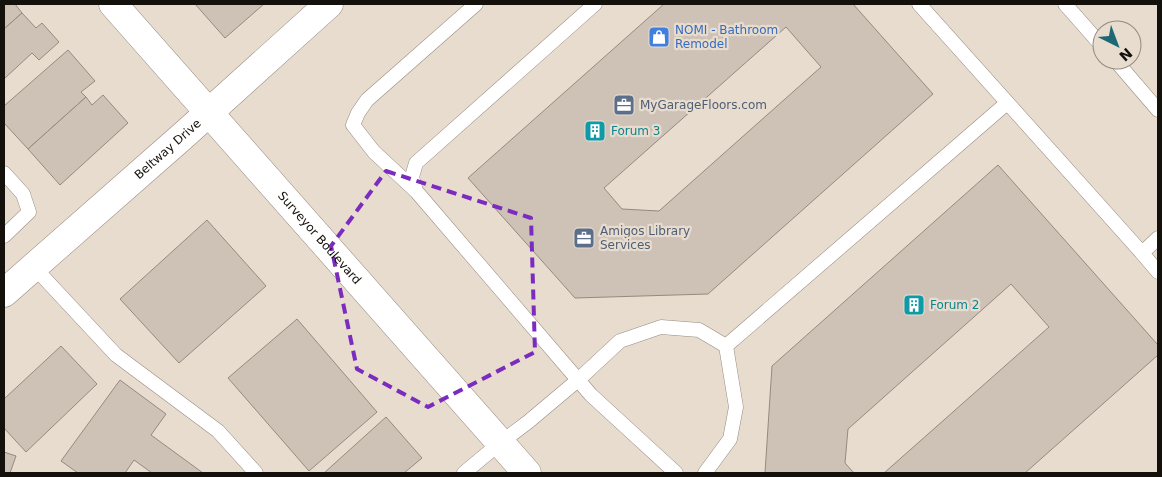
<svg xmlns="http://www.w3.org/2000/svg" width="1162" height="477" font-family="'DejaVu Sans',sans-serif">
	<rect width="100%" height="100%" fill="#e8dccf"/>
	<!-- building -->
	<g fill="#cdc2b5" stroke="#958a7e" fill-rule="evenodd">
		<polygon points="4,4 15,4 22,13 4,29"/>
		<polygon points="195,4 264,4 225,38"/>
		<path d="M664,4H853L933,94L708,294L575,298L468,178ZM786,27L821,67L659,211L622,209L604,188Z"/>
		<polygon points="22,13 36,28 42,23 59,42 39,60 32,53 4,79 4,29"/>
		<polygon points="68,50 95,81 81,92 86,97 28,149 4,123 4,106"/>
		<polygon points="103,95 128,123 60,185 28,149 86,97 92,105"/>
		<polygon points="998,165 1158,345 1158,355 1025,473 884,473 1049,327 1011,284 848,429 845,463 854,473 765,473 772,366"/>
		<polygon points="207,220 266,286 179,363 120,299"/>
		<polygon points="297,319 377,412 309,471 228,378"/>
		<polygon points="61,346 97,384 26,452 4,428 4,399"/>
		<polygon points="120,380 166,414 151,435 203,473 152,473 134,460 125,473 78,473 61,461"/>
		<polygon points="386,417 422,458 404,473 324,473"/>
		<polygon points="4,452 16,456 10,473 4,473"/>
	</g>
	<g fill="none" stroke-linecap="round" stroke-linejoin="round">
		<!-- service casing -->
		<g stroke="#968b7f" stroke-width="15">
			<g id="service">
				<polyline points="595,4 416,163 412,177 416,191 591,395 676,473"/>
				<polyline points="919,4 1142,253"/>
				<polyline points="1065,4 1102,46"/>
				<polyline points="1115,60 1158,110"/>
				<polyline points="4,173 23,194 29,212 4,236"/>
				<polyline points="415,190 374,152 353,125 358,113 367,100 476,4"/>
				<polyline points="1158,238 1142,253 1158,272"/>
				<polyline points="33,266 116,355 218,431 256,473"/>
				<polyline points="464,473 500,443 528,422 578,380 620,341 661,327 699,330 726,346"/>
				<polyline points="705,473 730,439 736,407 726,346 1007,103"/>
			</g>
		</g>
		<!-- minor casing -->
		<g stroke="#968b7f" stroke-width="29">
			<g id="minor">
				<path id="s1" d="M113,4L527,473"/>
			</g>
		</g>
		<!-- tertiary casing -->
		<g stroke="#968b7f" stroke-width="29">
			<g id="tertiary">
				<path id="s2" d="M4,293L185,134L329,4"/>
			</g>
		</g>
		<!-- service -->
		<use href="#service" stroke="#fff" stroke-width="14"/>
		<!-- minor -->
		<use href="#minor" stroke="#fff" stroke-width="28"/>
		<!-- tertiary -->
		<use href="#tertiary" stroke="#fff" stroke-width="28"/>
	</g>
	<!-- marked area -->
	<path fill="none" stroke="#7b2cbf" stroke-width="4" stroke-dasharray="10 6" stroke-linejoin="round" d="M386,171L531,218L535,352L428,407L357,369L331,246Z"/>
	<!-- icons -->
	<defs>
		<g id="shop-square" transform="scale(1.125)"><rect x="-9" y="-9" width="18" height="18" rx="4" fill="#3f7fe0" stroke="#e8dccf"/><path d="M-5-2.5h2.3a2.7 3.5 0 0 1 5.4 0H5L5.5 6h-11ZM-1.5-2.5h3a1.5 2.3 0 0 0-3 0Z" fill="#fff"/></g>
		<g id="office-square" transform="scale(1.125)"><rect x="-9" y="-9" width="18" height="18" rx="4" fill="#5c6f8a" stroke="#e8dccf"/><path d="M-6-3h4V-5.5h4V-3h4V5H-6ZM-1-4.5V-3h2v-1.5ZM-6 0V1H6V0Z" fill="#fff"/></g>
		<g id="building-square" transform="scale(1.125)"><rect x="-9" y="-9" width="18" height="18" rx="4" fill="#0f9aa8" stroke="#e8dccf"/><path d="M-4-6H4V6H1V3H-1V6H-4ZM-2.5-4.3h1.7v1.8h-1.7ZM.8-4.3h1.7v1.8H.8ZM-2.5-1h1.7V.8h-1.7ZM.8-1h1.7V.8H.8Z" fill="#fff"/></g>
	</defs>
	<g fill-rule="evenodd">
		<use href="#shop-square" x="659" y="37"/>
		<use href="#office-square" x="624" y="105"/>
		<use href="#building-square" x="595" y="131"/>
		<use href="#office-square" x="584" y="238"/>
		<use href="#building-square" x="914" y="305"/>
	</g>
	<g text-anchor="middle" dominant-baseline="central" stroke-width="4.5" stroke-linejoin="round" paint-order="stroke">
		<!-- shop labels -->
		<g font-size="12" fill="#366cbe" stroke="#e8dccf" text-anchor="start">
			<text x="675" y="30">NOMI - Bathroom<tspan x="675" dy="14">Remodel</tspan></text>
		</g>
		<!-- service labels -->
		<g font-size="12" fill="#4e5e75" stroke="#e8dccf" text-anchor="start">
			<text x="640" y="105">MyGarageFloors.com</text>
			<text x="600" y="231">Amigos Library<tspan x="600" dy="14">Services</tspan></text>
		</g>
		<!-- culture labels -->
		<g font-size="12" fill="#0d838f" stroke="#e8dccf" text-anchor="start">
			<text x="611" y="131">Forum 3</text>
			<text x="930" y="305">Forum 2</text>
		</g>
		<!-- street labels -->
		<g font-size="12" fill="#14100b" stroke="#e8dccf">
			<text stroke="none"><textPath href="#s2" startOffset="218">Beltway Drive</textPath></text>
			<text stroke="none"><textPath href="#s1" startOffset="312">Surveyor Boulevard</textPath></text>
		</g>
	</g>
	<!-- border -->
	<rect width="1162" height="477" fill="none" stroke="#14100b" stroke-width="10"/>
	<!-- north arrow -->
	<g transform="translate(1117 45) rotate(138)"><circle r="24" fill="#e8dccf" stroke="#938a81"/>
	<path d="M0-4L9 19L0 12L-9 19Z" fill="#1e6774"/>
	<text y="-8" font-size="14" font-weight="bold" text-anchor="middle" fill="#14100b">N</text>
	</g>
</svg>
